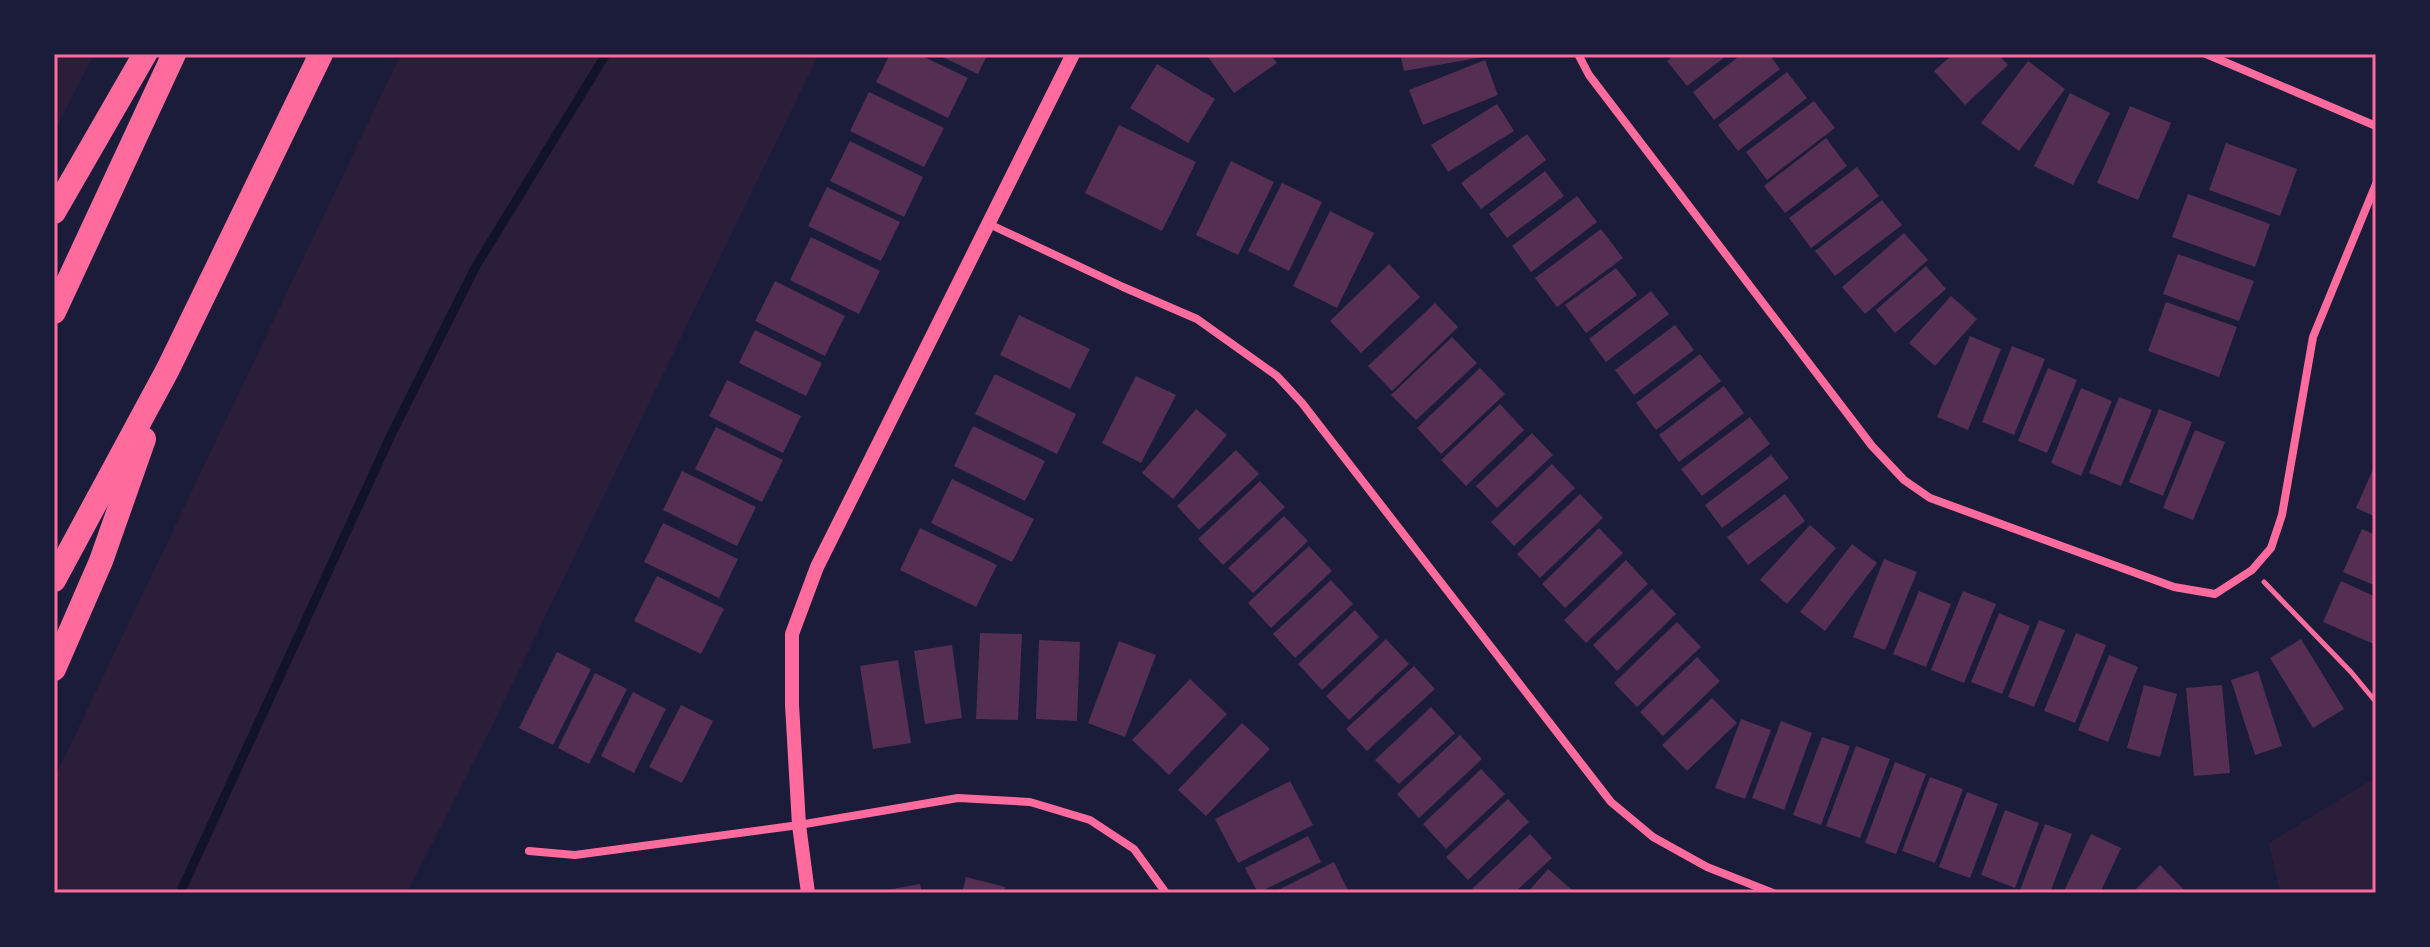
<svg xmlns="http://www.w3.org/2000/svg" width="2430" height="947" font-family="Overpass,sans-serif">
	<rect width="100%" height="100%" fill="#1b1b3a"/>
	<!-- green -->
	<g fill="#2a1e3b">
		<polygon points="54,54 94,54 54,132"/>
		<polygon points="401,54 819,54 493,724 407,893 54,893 54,779"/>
		<polygon points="2376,777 2376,893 2280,893 2269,843"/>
	</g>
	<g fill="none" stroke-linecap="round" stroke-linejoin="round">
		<!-- stream -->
		<polyline stroke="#12122b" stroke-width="9" points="180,893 392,433 476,266 606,54"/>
	</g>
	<!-- building -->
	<g fill="#542f53">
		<polygon points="890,54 918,54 968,78 948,118 876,82"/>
		<polygon points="936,54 988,54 978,74"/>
		<polygon points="1206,54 1270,54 1277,63 1234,93"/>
		<polygon points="1400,54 1483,54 1483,57 1404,71"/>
		<polygon points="1676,54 1729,54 1687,86 1667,61"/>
		<polygon points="1742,54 1769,54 1780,69 1714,120 1693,92"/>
		<polygon points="1953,54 1998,54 2008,65 1965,105 1934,71"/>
		<polygon points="1485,60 1498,95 1423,125 1409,90"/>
		<polygon points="2028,61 2065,89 2019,151 1981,123"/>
		<polygon points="1157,64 1215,99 1188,143 1130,108"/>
		<polygon points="1787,72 1807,98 1738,151 1718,125"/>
		<polygon points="869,92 944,128 924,167 850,131"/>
		<polygon points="2070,93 2110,113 2073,185 2034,166"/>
		<polygon points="1814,101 1835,128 1767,180 1746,152"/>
		<polygon points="1497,104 1514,131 1448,172 1431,145"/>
		<polygon points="2130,106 2171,123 2138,200 2097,183"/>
		<polygon points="1119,125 1196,162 1162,231 1085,193"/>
		<polygon points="1527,134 1546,160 1481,209 1461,183"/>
		<polygon points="1826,138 1847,166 1785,213 1764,186"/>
		<polygon points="850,141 923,177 904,217 830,181"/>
		<polygon points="2226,143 2297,169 2280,216 2209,190"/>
		<polygon points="1231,161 1274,182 1238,255 1196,235"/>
		<polygon points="1857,167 1879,196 1811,248 1789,218"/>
		<polygon points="1545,171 1564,196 1507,238 1489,214"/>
		<polygon points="1282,183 1322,202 1289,271 1248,251"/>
		<polygon points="827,187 900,222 881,261 808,226"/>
		<polygon points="2188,194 2270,224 2255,267 2172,237"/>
		<polygon points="1577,196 1597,222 1531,272 1512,246"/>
		<polygon points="1882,200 1902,225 1835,276 1815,251"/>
		<polygon points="1330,211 1374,233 1337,308 1293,286"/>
		<polygon points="1601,229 1623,258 1557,307 1535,278"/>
		<polygon points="1904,233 1928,260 1865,314 1842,287"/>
		<polygon points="811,237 880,271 859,314 790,280"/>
		<polygon points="2178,254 2254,281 2239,321 2163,294"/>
		<polygon points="1389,264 1420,297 1361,353 1330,321"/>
		<polygon points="1926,266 1946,289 1895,333 1876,310"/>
		<polygon points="1616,268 1637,295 1586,333 1565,305"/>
		<polygon points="775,281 845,316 825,356 755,321"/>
		<polygon points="1651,291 1669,314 1606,362 1589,339"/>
		<polygon points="1951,296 1977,319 1935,366 1909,343"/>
		<polygon points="2166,302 2237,327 2219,377 2148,351"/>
		<polygon points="1435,303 1458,327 1392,391 1368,366"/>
		<polygon points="1019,315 1090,349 1070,389 1000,355"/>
		<polygon points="1675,325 1694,350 1634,395 1615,370"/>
		<polygon points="755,330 822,363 806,396 739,363"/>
		<polygon points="1970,336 2001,349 1968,430 1937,417"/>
		<polygon points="1452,337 1477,363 1416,420 1391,395"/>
		<polygon points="2012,346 2045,359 2014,435 1982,422"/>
		<polygon points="1700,354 1721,381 1656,430 1636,403"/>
		<polygon points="1480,368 1505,394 1441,454 1417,428"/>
		<polygon points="2048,368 2077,380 2047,453 2018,441"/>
		<polygon points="995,374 1076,414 1057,454 975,414"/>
		<polygon points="1136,376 1176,395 1141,463 1102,443"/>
		<polygon points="727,380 801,416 783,453 709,416"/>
		<polygon points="1724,386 1744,413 1679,462 1659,435"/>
		<polygon points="2081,388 2112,401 2081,476 2051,463"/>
		<polygon points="2119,397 2152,410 2121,486 2089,473"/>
		<polygon points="1500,404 1524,430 1466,486 1441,460"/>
		<polygon points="1196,409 1227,435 1173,499 1142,473"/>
		<polygon points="2159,409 2192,422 2163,496 2129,482"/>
		<polygon points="1750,417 1770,444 1702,496 1681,469"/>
		<polygon points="973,426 1045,461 1025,501 954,466"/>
		<polygon points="716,427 783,460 762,502 695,469"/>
		<polygon points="2195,430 2225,442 2193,520 2163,508"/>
		<polygon points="1532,433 1553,455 1497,508 1476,486"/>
		<polygon points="1236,450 1259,474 1199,530 1177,506"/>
		<polygon points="1771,455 1789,478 1722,528 1705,505"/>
		<polygon points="1552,464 1575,488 1514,546 1491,522"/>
		<polygon points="2374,467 2376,468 2376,517 2356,508"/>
		<polygon points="682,471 756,507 737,546 663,510"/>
		<polygon points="952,479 1034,519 1012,562 931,523"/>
		<polygon points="1260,481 1285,507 1223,565 1198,539"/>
		<polygon points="1580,494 1603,518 1540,578 1517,554"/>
		<polygon points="1785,494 1805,521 1748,565 1727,537"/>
		<polygon points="1284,516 1308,541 1253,593 1228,568"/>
		<polygon points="663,523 738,559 719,598 644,562"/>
		<polygon points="1810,525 1836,548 1787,604 1760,580"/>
		<polygon points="920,528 997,565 976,607 900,570"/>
		<polygon points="1599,528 1623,553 1565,608 1542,584"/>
		<polygon points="2362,529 2376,535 2376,586 2343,572"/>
		<polygon points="1852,544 1877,563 1825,631 1800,612"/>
		<polygon points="1309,546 1332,571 1271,628 1248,603"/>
		<polygon points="1884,559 1917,572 1885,650 1853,637"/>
		<polygon points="1626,560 1648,584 1586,643 1564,620"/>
		<polygon points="657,576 724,609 701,654 634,621"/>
		<polygon points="1331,580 1353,604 1295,658 1273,634"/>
		<polygon points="2341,581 2376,597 2376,645 2323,622"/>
		<polygon points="1652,589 1676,614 1617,671 1593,645"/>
		<polygon points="1919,591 1951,604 1926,667 1893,654"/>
		<polygon points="1963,591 1996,604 1964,683 1931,670"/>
		<polygon points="1355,610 1379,637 1322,690 1298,664"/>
		<polygon points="1999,613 2030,626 2002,694 1971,682"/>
		<polygon points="2039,620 2065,630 2034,707 2008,697"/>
		<polygon points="1677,622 1701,647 1637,707 1614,683"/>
		<polygon points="980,633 1022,634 1018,720 976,719"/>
		<polygon points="2076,633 2106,645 2075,723 2044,711"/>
		<polygon points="1386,639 1409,664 1349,720 1326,696"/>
		<polygon points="2301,639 2344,709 2313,728 2270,658"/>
		<polygon points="1039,640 1080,642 1077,721 1036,719"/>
		<polygon points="1119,641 1156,655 1125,737 1088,723"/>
		<polygon points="952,645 962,718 925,724 914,651"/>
		<polygon points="557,652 591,669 553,745 519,728"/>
		<polygon points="2109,655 2138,667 2108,742 2078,730"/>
		<polygon points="1697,657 1720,681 1663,736 1640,712"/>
		<polygon points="898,660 911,743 873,749 860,666"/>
		<polygon points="1414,666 1435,689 1367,751 1346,729"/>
		<polygon points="2258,671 2282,746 2255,755 2231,680"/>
		<polygon points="595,673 627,689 589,764 558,748"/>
		<polygon points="1190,679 1227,714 1169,775 1132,740"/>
		<polygon points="2144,685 2177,694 2160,757 2127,748"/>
		<polygon points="2222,685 2230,773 2194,776 2186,688"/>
		<polygon points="633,692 666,709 634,773 601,756"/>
		<polygon points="1712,698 1737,723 1687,771 1662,745"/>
		<polygon points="681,705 713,721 682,783 649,767"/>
		<polygon points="1431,707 1455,733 1399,784 1375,760"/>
		<polygon points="1741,719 1771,730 1745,799 1715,788"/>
		<polygon points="1781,721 1812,733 1784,810 1752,798"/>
		<polygon points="1242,723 1270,749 1206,816 1178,790"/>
		<polygon points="1460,735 1482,759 1419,818 1397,794"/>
		<polygon points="1822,737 1850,746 1821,825 1793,815"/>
		<polygon points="1856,746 1890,759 1860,838 1826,826"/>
		<polygon points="1895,762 1926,774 1896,854 1865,843"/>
		<polygon points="1481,769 1505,794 1446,849 1423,824"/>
		<polygon points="1930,777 1963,789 1935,863 1902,851"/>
		<polygon points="1290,781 1313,825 1238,863 1215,819"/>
		<polygon points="1967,792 1998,804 1970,878 1939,867"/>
		<polygon points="1508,799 1529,822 1468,880 1446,857"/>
		<polygon points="2005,810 2039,823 2015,888 1981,875"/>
		<polygon points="2045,824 2072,834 2050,893 2019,893"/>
		<polygon points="1530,834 1552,858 1514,893 1476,893 1472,889"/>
		<polygon points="2091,834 2121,848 2100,893 2063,893"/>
		<polygon points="1308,836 1321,862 1258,893 1245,868"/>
		<polygon points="1334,862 1349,892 1272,893"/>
		<polygon points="2160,865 2184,890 2181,893 2132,893"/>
		<polygon points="1548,869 1573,891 1571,893 1527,893"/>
		<polygon points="966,877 1005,887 1004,893 962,893"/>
		<polygon points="920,884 922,893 881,893 881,891"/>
	</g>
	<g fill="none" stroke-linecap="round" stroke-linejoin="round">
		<!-- path -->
		<polyline stroke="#ff6b9d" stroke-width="5" points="2264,582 2351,672 2376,702"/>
		<!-- minor -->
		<g stroke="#ff6b9d" stroke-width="8">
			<polyline points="1578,54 1589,75 1872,446 1904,480 1930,498 2174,587 2215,594 2252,570 2271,548 2282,515 2313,337 2376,184"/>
			<polyline points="2206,54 2376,126"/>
			<polyline points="989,224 1123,287 1197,319 1277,376 1302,403 1611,802 1653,837 1707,867 1773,893"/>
			<polyline points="529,851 575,855 799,825 958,798 1030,802 1090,820 1134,849 1166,893"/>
		</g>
		<!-- tertiary -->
		<polyline stroke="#ff6b9d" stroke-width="14" points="808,893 799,825 792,705 792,634 817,567 1073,54"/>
		<!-- motorway -->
		<g stroke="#ff6b9d" stroke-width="24">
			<polyline points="54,212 145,54"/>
			<polyline points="54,312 174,54"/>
			<polyline points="54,580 168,369 321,54"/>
			<polyline points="54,669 101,561 144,439"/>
		</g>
	</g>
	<!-- border -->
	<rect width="2430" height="947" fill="none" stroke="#1b1b3a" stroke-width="112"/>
	<rect x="56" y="56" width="2318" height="835" fill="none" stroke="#ff6b9d" stroke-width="3"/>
</svg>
